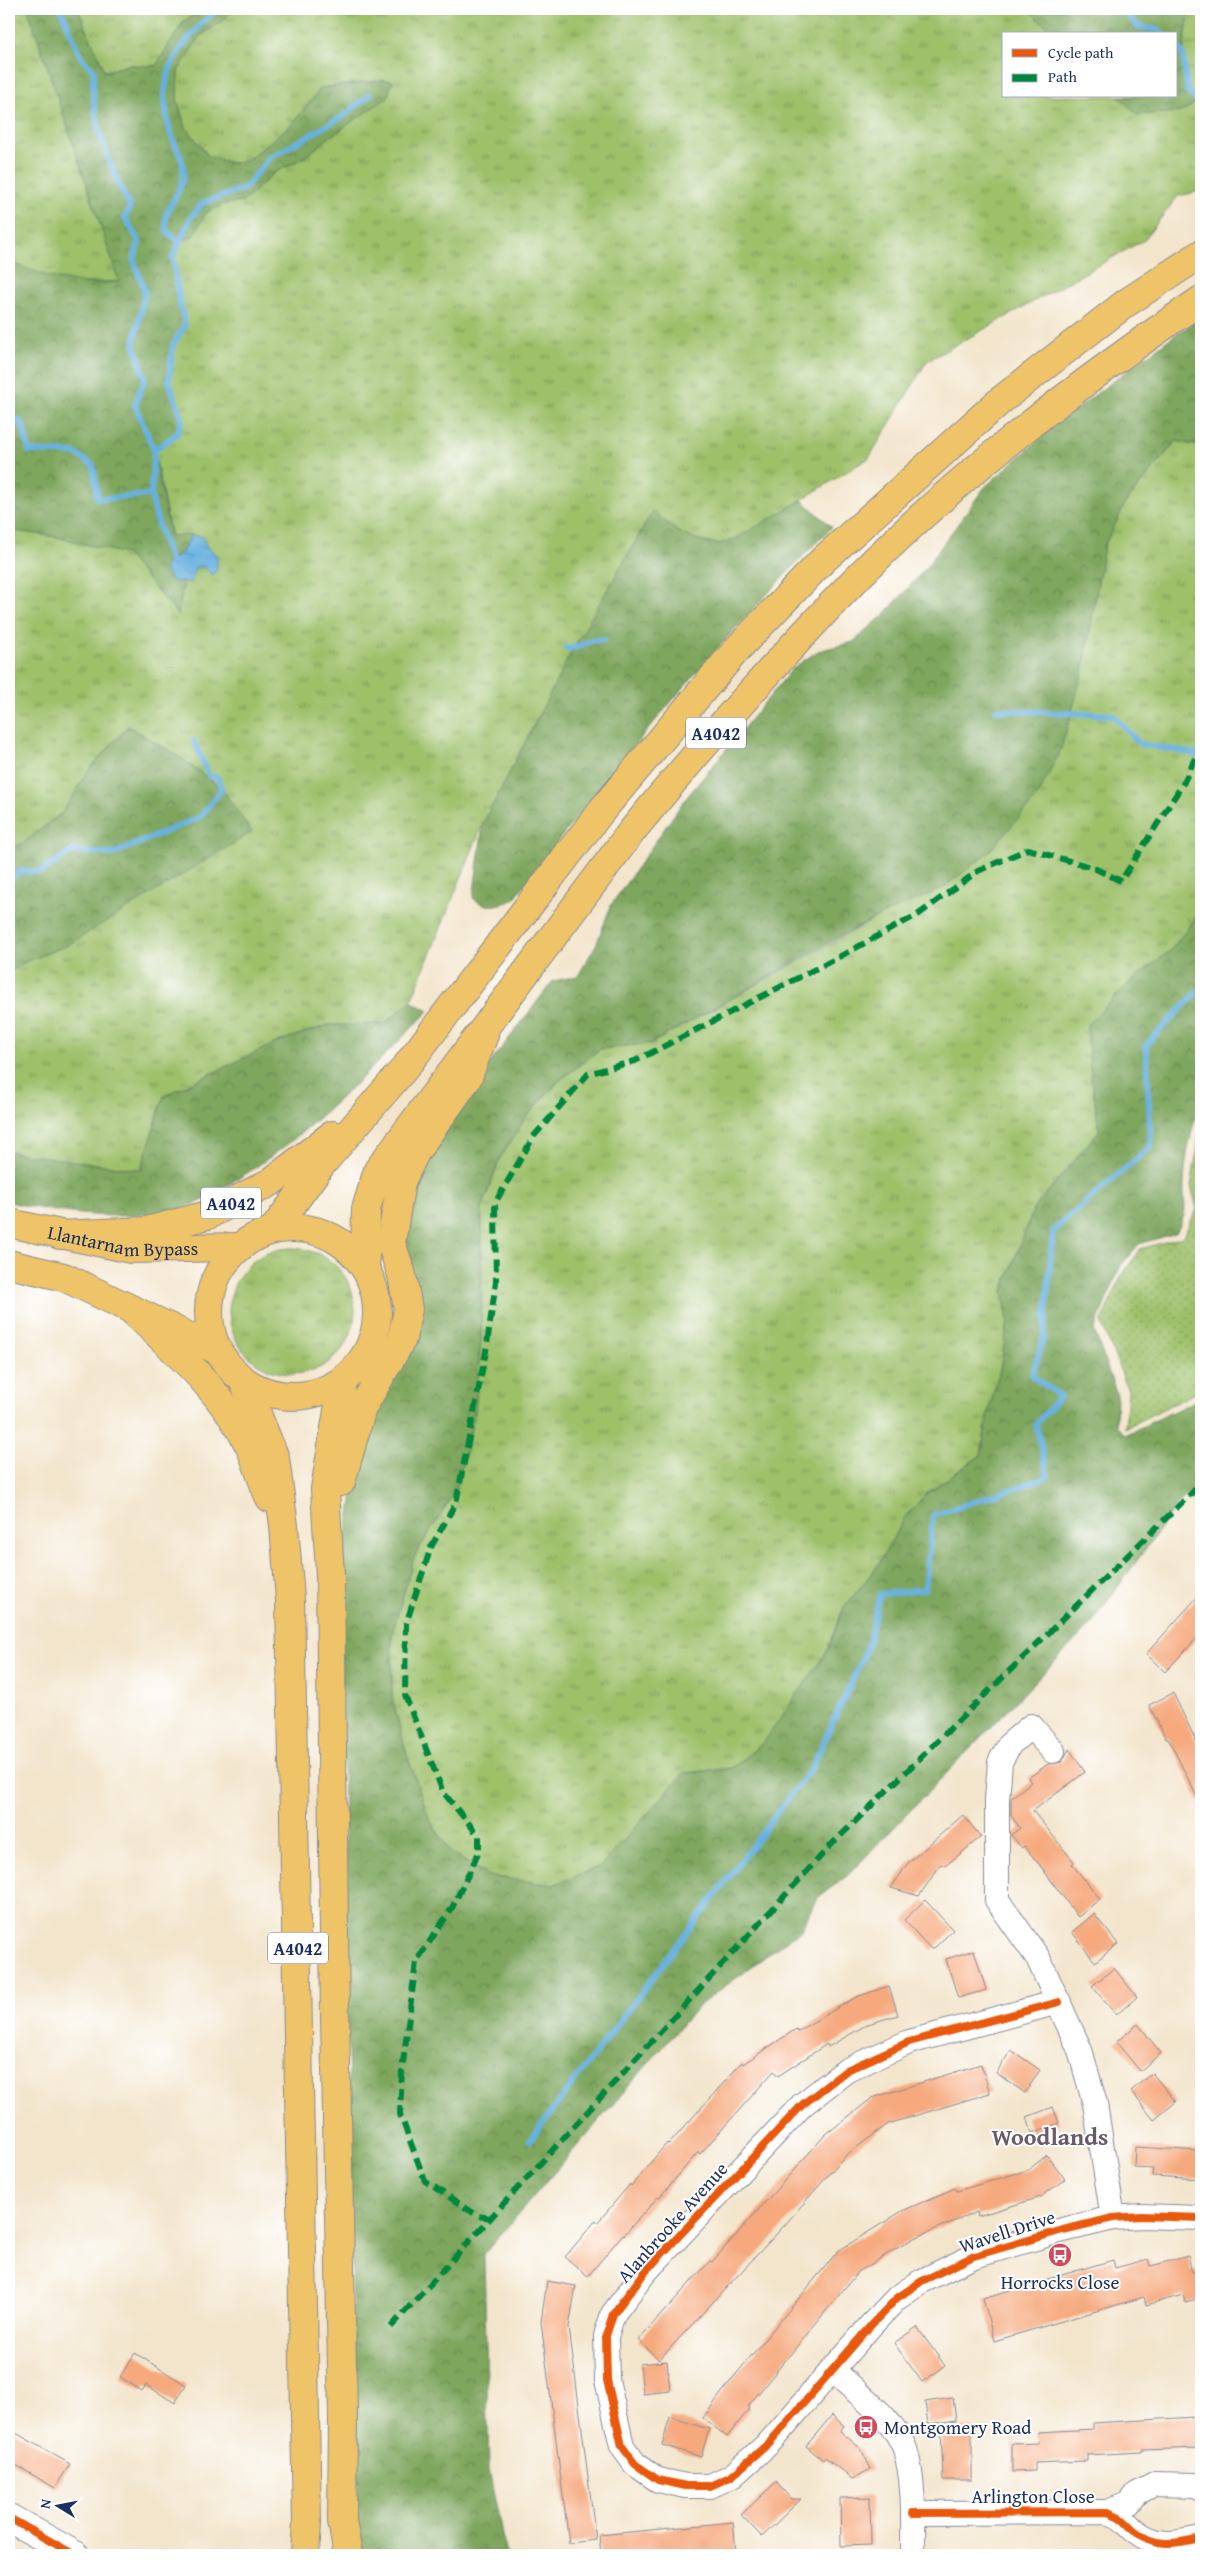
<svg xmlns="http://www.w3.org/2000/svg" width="1210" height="2564" font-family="'Gentium Book Plus',serif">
	<defs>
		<pattern id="grass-tufts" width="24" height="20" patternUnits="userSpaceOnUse" patternTransform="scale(1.25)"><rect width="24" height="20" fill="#9dc069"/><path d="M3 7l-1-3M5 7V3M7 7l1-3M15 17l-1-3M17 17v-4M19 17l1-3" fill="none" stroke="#7f9c5a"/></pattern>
		<pattern id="forest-crowns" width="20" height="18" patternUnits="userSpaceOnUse" patternTransform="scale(1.25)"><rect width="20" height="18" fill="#7ea65d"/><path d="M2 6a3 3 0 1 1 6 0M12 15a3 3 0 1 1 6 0" fill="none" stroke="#668850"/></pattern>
		<pattern id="park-dots" width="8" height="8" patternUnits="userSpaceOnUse" patternTransform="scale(1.25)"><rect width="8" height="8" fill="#9dc069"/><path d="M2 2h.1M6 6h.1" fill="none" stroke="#7f9c5a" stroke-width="1.8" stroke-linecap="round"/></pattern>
		<pattern id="water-ripples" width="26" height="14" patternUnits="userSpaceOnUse" patternTransform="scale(1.25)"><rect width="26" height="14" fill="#67b1df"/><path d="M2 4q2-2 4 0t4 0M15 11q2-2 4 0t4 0" fill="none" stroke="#5490b8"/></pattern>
	</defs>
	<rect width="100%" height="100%" fill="#fff"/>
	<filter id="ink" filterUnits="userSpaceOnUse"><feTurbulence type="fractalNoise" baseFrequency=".02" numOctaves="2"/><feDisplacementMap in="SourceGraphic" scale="10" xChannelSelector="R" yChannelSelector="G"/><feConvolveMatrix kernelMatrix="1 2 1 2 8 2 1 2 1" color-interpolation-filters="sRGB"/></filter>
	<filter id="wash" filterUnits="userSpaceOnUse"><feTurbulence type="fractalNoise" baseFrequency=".0096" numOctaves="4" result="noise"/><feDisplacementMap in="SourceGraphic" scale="20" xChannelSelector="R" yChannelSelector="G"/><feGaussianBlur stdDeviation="1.12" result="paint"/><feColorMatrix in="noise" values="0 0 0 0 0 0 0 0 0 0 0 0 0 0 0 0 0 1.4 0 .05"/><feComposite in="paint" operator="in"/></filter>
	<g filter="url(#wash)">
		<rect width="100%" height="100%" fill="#f3e5cc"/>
		<!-- grass -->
		<g fill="url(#grass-tufts)" stroke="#5c7864">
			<polygon points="9,9 28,9 119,281 90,283 61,282 9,262"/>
			<polygon points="78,9 204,9 184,21 156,66 128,65 104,72"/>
			<polygon points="233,9 1028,9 1055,34 1004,34 1004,96 1119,96 1138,115 1197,102 1187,91 1183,53 1189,13 1182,9 1201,9 1201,191 1178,196 1144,240 927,361 869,458 764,523 735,539 719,544 704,542 679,533 653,512 573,649 483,824 411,1001 384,1024 328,1025 280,1041 164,1096 141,1170 26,1155 9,1151 9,972 27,961 68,945 222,789 175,754 128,726 89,770 63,812 21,845 9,847 9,530 57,537 126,554 178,614 184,580 195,567 204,567 217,556 192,535 171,537 154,450 177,434 182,419 169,381 173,345 185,325 179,300 173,257 179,241 193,236 206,212 225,204 243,202 274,173 305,157 331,136 383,80 321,88 293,123 248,160 232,163 209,157 185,126 177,99 178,71 200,36 223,21"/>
			<polygon points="1176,441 1201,446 1201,911 1170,951 1130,982 1090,1067 1099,1131 1034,1208 1003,1290 1008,1322 1000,1370 988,1413 981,1455 927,1493 905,1517 878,1565 843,1609 828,1650 764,1742 732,1768 684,1773 601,1866 553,1885 489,1876 451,1853 429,1818 406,1752 392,1698 392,1634 414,1557 456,1490 475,1412 481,1337 482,1208 499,1160 526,1117 559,1081 600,1049 652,1043 887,912 1083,672 1104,546 1126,502"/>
			<circle cx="292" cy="1311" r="63"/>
		</g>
		<!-- forest -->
		<g fill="url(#forest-crowns)" stroke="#4c6a5e">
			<path d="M28,9H78L105,72L128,65L156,66L184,21L204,9H233L223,21L200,36L178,71L177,99L185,126L209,157L232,163L248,160L293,123L321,88L383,80L393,81L387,98L331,136L305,157L274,173L243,202L225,204L206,212L193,236L179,242L173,257L179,300L185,325L173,345L169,381L182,419L177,434L154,450L170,536L192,535L181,554L170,559L172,581L184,580L178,615L126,554L57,537L9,530V262C50,277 74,288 119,281Z"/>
			<polygon points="1028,9 1182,9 1189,12 1183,53 1187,91 1197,102 1181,112 1137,115 1119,96 1176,96 1176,34 1055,34"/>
			<path d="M1201,318V446L1176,441L1126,502L1104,546L1083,672L1061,749L1037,797L987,854L942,889L887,912L837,938L652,1043L600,1049L559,1081L526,1117L499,1160L482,1208L481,1337L475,1412L456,1490L414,1557L392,1634V1698L406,1752L429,1818L451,1853L489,1876L553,1885L601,1866L684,1773L732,1768L764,1742L828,1650L843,1609L878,1565L905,1517L927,1493L981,1455L988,1413L1000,1370L1008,1322L1003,1291L1034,1208L1099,1131L1090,1067L1087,1025L1130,982L1170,951L1201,911V1100C1192,1125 1185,1157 1184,1184C1183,1210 1190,1208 1176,1233L1139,1244L1121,1265L1094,1330L1117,1395L1116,1425L1125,1435L1201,1398V1486L1181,1500L1091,1624L847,1876L817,1898L801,1930L697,2007L484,2254L489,2470L506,2555H364L359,2528L354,2385L341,1642L345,1601L341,1566L359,1460L380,1397L402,1368L417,1319L404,1240L405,1213L424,1156L461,1101L553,981L578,976L597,943L611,905L683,802L793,668L818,651L853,642L884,615L925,569L984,488L1055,425L1168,340Z"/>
			<path d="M802,500L832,527C716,643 611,770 513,900C497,906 486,909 473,898L483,824L573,649L653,511L679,533L704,542L719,544L735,539Z"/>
			<polygon points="128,726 175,754 222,789 252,832 68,945 27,961 9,972 9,847 21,845 63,812 89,770"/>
			<path d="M411,1001L429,1011C366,1073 305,1140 229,1184C217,1191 205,1201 192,1205C134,1224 68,1215 9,1202V1152L141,1170L164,1096L280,1041L328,1025L384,1024Z"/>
		</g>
		<!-- park -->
		<polygon fill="url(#park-dots)" stroke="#5c7864" points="1201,1128 1201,1390 1125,1428 1128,1390 1101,1322 1121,1277 1140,1249 1183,1237 1197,1209 1191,1186"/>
		<!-- water -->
		<polygon fill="url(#water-ripples)" stroke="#41709e" points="192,535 203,537 206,546 217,556 217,570 212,575 204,567 195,567 192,582 172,581 165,570 165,563 181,554"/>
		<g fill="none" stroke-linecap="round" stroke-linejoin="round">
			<!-- stream -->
			<g stroke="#67b1df" stroke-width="6">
				<path d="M61,9L80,56L94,71C88,114 110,169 130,207L125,218L139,241L134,261L145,292L134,343L145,378L135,405L154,450L151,495L159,528L170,559"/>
				<polyline points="1122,9 1137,26 1158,30 1163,34"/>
				<polyline points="1176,46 1183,53 1187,91 1201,105"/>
				<path d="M1201,116C1196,124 1196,131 1201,139"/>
				<path d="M179,241L167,232C166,227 165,221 166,216C172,199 186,186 183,166C182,155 174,145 171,134C154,73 175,51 216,9"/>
				<polyline points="9,414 22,423 29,451 74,453 93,465 98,499 151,495"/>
				<polyline points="154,450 177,434 182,419 169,381 173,345 185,325 179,300 173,257 191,217 203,203 245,188 269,158 342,117 370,95"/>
				<path d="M566,648C581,650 587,638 604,640"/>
				<polyline points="996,710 1113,715 1140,744 1196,754 1201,761"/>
				<polyline points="9,878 22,871 41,872 72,851 113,854 200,817 222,789 217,777 209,776 194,741"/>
				<polyline points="530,2140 812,1767 867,1649 880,1594 925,1589 933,1515 1048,1477 1036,1424 1060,1396 1032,1376 1044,1337 1053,1231 1151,1146 1146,1045 1201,988"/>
			</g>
		</g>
		<g id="blocks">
			<!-- building -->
			<g fill="#f6a97d">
				<polygon points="1201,1593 1201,1634 1165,1672 1146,1654"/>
				<polygon points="1173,1693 1201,1751 1201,1805 1168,1738 1166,1739 1149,1705"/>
				<polygon points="1069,1749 1085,1772 1033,1811 1074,1862 1072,1864 1100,1899 1078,1917 1039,1864 1024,1846 1022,1848 1011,1835 1020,1828 1011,1816 1011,1798 1031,1782 1028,1778 1048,1764 1062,1762"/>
				<polygon points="963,1815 981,1837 945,1866 941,1864 919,1896 891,1888 908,1863"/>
				<polygon points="925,1900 953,1930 932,1950 904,1920"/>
				<polygon points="1094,1914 1118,1944 1095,1962 1072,1932"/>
				<polygon points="974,1950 986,1990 958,1998 946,1959"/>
				<polygon points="1114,1968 1137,1997 1116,2015 1092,1986"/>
				<polygon points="889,1986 898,2015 868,2024 828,2047 827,2044 778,2076 774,2071 700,2154 698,2152 659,2198 658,2197 624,2235 623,2234 588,2276 565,2257 596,2220 598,2222 630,2184 631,2186 667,2143 669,2144 742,2062 743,2064 796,2029 798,2031 856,1997"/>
				<polygon points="1138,2024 1161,2053 1140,2071 1116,2042"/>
				<polygon points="1011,2050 1040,2070 1025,2093 996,2073"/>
				<polygon points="981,2064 990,2093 888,2124 845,2156 782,2228 659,2360 638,2340 710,2261 712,2262 825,2135 872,2098"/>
				<polygon points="1152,2073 1176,2102 1154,2120 1131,2091"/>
				<polygon points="1053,2107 1059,2123 1032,2133 1027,2117"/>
				<polygon points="1135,2147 1201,2151 1201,2179 1152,2176 1153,2168 1134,2167"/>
				<polygon points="1047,2155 1065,2179 1041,2197 978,2216 977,2212 914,2238 858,2272 748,2406 750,2408 727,2437 703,2418 732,2379 838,2251 902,2211 955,2188 957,2191 1028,2170"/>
				<polygon points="1188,2256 1192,2272 1201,2270 1201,2298 1185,2302 1183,2295 1146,2305 1144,2297 994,2341 983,2298 1113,2260 1115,2268 1149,2259 1151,2266"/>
				<polygon points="547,2281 576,2286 569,2327 596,2540 569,2543 541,2322"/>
				<polygon points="917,2327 945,2366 922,2382 894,2343"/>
				<polygon points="135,2353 186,2385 175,2403 146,2385 142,2391 120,2377"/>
				<polygon points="667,2361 670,2391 643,2394 640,2364"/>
				<polygon points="953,2398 956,2420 928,2424 925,2402"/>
				<polygon points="832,2415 844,2426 840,2431 861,2449 871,2469 852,2479 825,2457 823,2460 806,2446"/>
				<polygon points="670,2417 709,2429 701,2457 662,2445"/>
				<polygon points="1195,2417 1201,2418 1201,2448 1142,2450 1142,2452 1087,2455 1087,2461 1035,2463 1035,2471 1012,2472 1012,2444 1039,2443 1038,2432 1093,2429 1093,2423"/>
				<polygon points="941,2428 972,2428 972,2480 943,2480"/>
				<polygon points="9,2429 70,2464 55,2488 9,2461"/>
				<polygon points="776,2482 791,2499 801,2499 762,2537 741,2515"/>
				<polygon points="870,2497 871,2545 841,2546 840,2498"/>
				<polygon points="733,2522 736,2551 691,2555 601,2555 599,2535"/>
			</g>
		</g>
	</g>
	<g filter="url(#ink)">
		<use href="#blocks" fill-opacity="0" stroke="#878a95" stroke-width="1"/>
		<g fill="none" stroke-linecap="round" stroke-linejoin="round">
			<!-- minor casing -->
			<g stroke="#878a95" stroke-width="26">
				<g id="minor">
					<polyline points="1053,1751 1031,1726 1010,1744 1000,1762 997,1800 997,1900 1038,1958 1080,2050 1095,2104 1113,2218"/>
					<polyline points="1059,2002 909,2042 847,2070 802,2105 645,2272 613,2314 606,2336 607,2380 622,2446 635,2464 658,2480 686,2486 710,2486 732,2476 770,2442 872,2324 897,2298 922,2281 974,2256 1063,2230 1113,2218 1141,2216 1201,2218"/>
					<path d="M833,2370C854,2391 896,2421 905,2449C915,2482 913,2521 913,2555"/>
					<polyline points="1108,2512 1128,2504 1137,2493 1154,2484 1196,2485 1201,2488"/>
					<path d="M913,2513L1108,2512C1126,2519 1121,2519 1134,2530C1156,2548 1175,2544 1201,2538"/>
				</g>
			</g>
			<!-- tertiary casing -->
			<g stroke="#878a95" stroke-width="30">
				<polyline id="tertiary" points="9,2518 75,2555"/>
			</g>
			<!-- primary casing -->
			<g stroke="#878a95" stroke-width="30">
				<g id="primary">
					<path d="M135,1313C178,1353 224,1394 250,1447C258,1464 262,1482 270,1498"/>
					<polyline points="243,1380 275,1458 284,1526 290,1599 307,2523 305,2555"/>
					<polyline points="343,1380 325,1489 330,1574 335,2019 343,2416 342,2521 348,2555"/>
					<polyline points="341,1482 362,1408 402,1339 408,1309 402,1275 391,1243 401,1182 416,1151 467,1079 484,1035"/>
				</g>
			</g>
			<!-- trunk casing -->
			<g stroke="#878a95" stroke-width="30">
				<g id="trunk">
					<path id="s1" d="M9,1223L131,1249L239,1247"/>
					<circle cx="293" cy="1312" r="84"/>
					<polyline points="274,1229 321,1165 404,1069 602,810 738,648 824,559 1001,400 1126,303 1201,254"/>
					<polyline points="60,1235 146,1231 208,1215 271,1182 332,1135"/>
					<polyline points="9,1264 64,1277 217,1350"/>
					<path d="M365,1268L366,1209L378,1170L632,831C695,754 761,679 829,607C939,490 1069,390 1201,300"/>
				</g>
			</g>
			<!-- minor -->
			<use href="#minor" stroke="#fff" stroke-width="24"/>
			<!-- tertiary -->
			<use href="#tertiary" stroke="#fff" stroke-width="28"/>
			<!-- primary -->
			<use href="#primary" stroke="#efc469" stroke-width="28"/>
			<!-- trunk -->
			<use href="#trunk" stroke="#efc469" stroke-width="28"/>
			<!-- quiet -->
			<g stroke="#00873e" stroke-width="6" stroke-dasharray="12 6" stroke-linecap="butt">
				<polyline points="491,2218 478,2216 425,2181 400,2114 402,2071 416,1962 452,1908 479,1852 479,1836 443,1792 405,1695 406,1624 431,1547 456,1503 486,1351 496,1282 495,1203 534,1136 588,1074 635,1061 833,960 919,914 978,871 1028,849 1094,868 1121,881 1184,782 1201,745"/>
				<polyline points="391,2327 830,1846 1201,1484"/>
			</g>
			<!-- cycleway casing -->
			<g stroke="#fff" stroke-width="11">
				<g id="cycleway">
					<polyline points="1059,2002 909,2042 847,2070 802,2105 645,2272 613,2314 606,2336 607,2380 622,2446 635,2464 658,2480 686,2486 710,2486 732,2476 770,2442 872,2324 897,2298 922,2281 974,2256 1063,2230 1113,2218 1141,2216 1201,2218"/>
					<path d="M913,2513L1108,2512C1126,2519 1121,2519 1134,2530C1156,2548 1175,2544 1201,2538"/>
					<polyline points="9,2518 75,2555"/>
				</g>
			</g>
			<!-- cycleway -->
			<use href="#cycleway" stroke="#e8590c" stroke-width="8"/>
		</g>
	</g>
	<!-- icons -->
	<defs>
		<g id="bus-disc" transform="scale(1.25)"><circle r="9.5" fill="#d1495b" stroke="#fff"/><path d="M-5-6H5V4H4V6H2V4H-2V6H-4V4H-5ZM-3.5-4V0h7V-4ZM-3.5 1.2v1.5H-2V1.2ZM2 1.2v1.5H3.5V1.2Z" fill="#fff"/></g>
	</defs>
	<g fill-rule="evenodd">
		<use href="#bus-disc" x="1060" y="2255"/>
		<use href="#bus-disc" x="866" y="2427"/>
	</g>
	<g text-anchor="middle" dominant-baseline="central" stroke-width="4" stroke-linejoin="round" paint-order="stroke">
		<!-- shield labels -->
		<g fill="#fff" stroke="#5f6d8e" stroke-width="1">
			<rect x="686" y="717.5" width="60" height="31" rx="4"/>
			<rect x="201" y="1187.5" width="60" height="31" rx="4"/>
			<rect x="268" y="1932.5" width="60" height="31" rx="4"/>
		</g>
		<g font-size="18" font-weight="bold" fill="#1b2f5e">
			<text x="716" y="733">A4042</text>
			<text x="231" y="1203">A4042</text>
			<text x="298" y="1948">A4042</text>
		</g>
		<!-- street labels -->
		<g font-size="19" fill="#1b2f5e" stroke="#fff">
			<text stroke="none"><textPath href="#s1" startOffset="116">Llantarnam Bypass</textPath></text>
			<text transform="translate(672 2222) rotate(-48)">Alanbrooke Avenue</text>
			<text transform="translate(1007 2231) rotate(-18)">Wavell Drive</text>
			<text x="1033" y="2496">Arlington Close</text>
		</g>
		<!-- poi labels -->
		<g font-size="19" fill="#1b2f5e" stroke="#fff">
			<text x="1060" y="2282">Horrocks Close</text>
			<text x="884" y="2427" text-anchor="start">Montgomery Road</text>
		</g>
		<!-- district labels -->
		<g font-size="24" font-weight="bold" fill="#685a69" stroke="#fff">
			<text x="1050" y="2136">Woodlands</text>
		</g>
	</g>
	<!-- margin -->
	<rect width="1210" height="2564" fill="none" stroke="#fff" stroke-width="30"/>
	<!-- legend -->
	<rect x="1002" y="32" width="175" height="65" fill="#ffffff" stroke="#a4acbf"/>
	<rect x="1012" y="49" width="25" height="8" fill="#e8590c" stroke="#a4acbf"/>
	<text x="1048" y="58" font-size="15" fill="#1b2f5e">Cycle path</text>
	<rect x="1012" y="74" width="25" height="8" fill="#00873e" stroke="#a4acbf"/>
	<text x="1048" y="82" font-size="15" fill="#1b2f5e">Path</text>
	<!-- north arrow -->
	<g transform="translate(58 2506) rotate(280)" stroke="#ffffff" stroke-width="4" paint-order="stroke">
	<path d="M0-4L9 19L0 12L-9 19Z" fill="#1b2f5e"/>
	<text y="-8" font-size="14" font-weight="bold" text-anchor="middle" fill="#1b2f5e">N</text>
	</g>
</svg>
